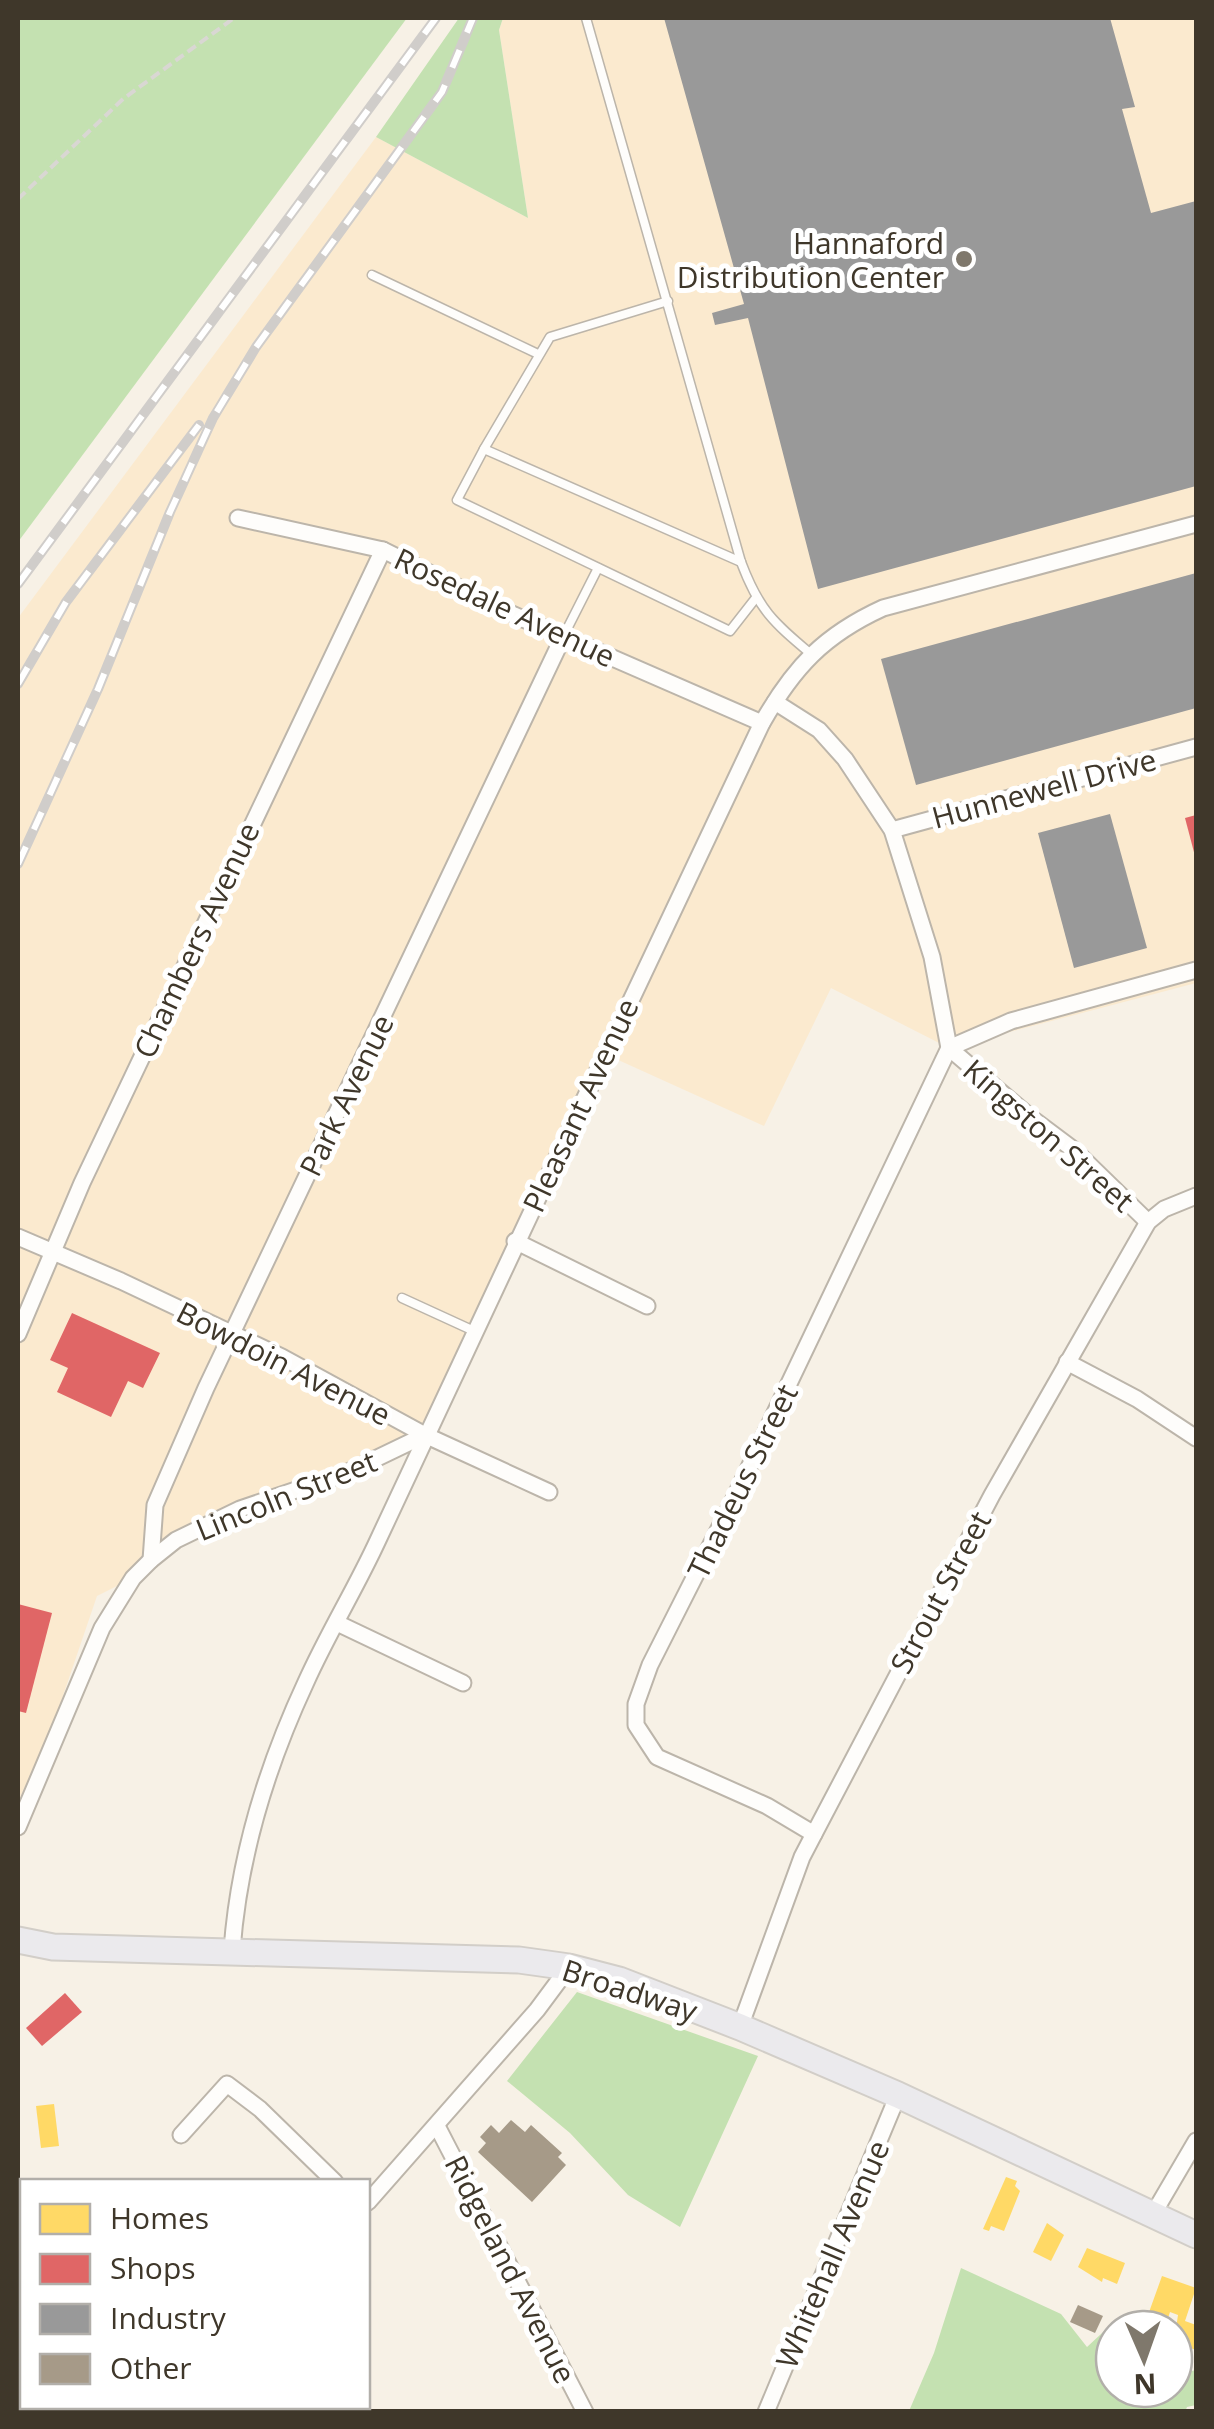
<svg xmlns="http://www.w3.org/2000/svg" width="1214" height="2429" font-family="'Open Sans',sans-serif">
	<rect width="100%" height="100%" fill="#f7f1e6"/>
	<!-- built -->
	<polygon fill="#fbeacf" points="503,18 1196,18 1196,983 949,1048 831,988 764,1126 605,1054 425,1435 209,1524 133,1578 97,1596 53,1725 18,1802 18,618 376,137 528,218 499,30"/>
	<!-- green -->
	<g fill="#c4e1b1">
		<polygon points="18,18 407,18 18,542"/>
		<polygon points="459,18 503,18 499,30 528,218 376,137"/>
		<polygon points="577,1992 758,2056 680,2227 628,2195 570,2133 507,2081"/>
		<polygon points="961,2268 1061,2314 1087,2347 1115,2321 1134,2329 1114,2329 1114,2389 1174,2389 1174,2375 1196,2370 1196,2405 1187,2407 1185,2412 909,2411 934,2353"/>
	</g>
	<!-- homes -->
	<g fill="#ffd966">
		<polygon points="54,2104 59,2146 41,2148 36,2106"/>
		<polygon points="1006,2177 1017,2181 1015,2186 1020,2191 1004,2231 991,2226 989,2231 983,2229"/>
		<polygon points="1047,2223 1064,2235 1051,2261 1033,2252"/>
		<polygon points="1087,2248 1125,2263 1117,2284 1103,2278 1102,2282 1078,2267"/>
		<polygon points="1162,2276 1196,2288 1185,2321 1196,2325 1196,2350 1174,2342 1178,2315 1170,2312 1167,2321 1148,2315"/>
	</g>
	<!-- shops -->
	<g fill="#e06666">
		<polygon points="1196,815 1196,855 1195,856 1185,818"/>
		<polygon points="72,1313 160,1353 143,1388 128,1381 111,1417 57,1392 68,1368 50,1360"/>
		<polygon points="18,1604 52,1613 26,1713 18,1711"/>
		<polygon points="65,1993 82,2012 42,2046 26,2028"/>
	</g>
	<!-- industry -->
	<g fill="#999">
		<polygon points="664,18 1110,18 1135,107 1122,109 1151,213 1196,201 1196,486 818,589 748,318 715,325 712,313 744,304"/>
		<polygon points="1196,573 1196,708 916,785 881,659"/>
		<polygon points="1110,814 1147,948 1074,968 1038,833"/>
	</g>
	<!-- building -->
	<g fill="#a69a88">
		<polygon points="511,2120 525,2132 531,2125 562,2153 558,2157 566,2165 532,2202 478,2152 486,2143 480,2137 491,2125 499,2133"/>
		<polygon points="1078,2305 1103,2316 1095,2333 1070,2322"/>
	</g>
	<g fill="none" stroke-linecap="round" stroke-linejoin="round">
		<!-- service casing -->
		<g stroke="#bcb5aa" stroke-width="11">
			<g id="service">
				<path d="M586,18L741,562C759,610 773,622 811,654"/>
				<polyline points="372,275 538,354"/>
				<polyline points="484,449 550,337 668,301"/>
				<polyline points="741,562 484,449 457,500 730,631 755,599"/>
				<polyline points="563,637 598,568"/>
				<polyline points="402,1298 474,1331"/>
				<polyline points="18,2248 22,2245"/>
			</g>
		</g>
		<!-- minor casing -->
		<g stroke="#bcb5aa" stroke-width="19">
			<g id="minor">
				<polyline points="238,518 383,550 514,615 762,723"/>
				<polyline points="775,702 819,730 845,759 892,830 932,957 949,1048 1030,1117 1074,1150 1148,1222"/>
				<polyline points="892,830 1196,747"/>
				<polyline points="18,1237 121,1281 282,1357 425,1435 549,1492"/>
				<polyline points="515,1241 647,1306"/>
				<polyline points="18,1334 82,1183 383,550"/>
				<polyline points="1067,1362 1137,1399 1196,1438"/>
				<polyline points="151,1560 155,1505 206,1388 563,637"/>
				<polyline points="337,1623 463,1683"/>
				<polyline points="18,1827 102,1628 133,1578 151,1560 176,1540 240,1509 346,1473 425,1435"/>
				<polyline points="814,1834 767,1806 657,1757 636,1725 636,1704 650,1665 733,1501 949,1048 1011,1021 1196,970"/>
				<path d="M232,1950C239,1855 266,1768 306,1682C328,1633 356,1588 378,1540C505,1267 633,995 762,723C794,667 824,635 883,608L1196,524"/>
				<polyline points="740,2027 802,1857 814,1834 992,1495 1148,1222 1164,1209 1196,1196"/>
				<polyline points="437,2126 585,2412"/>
				<polyline points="181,2135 227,2084 260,2109 335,2182"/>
				<polyline points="368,2202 537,2010 569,1967"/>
				<polyline points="1152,2216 1196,2141"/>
				<polyline points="333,2406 336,2412"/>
				<polyline points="188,2412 192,2406"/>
				<polyline points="766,2412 898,2095"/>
			</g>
		</g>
		<!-- secondary casing -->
		<g stroke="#bcb5aa" stroke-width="26">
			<g id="secondary">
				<polyline points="18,2192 22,2205"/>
				<polyline points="117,2406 120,2412"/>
			</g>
		</g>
		<!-- primary casing -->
		<g stroke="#d2cec8" stroke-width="29">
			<polyline id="primary" points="18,1940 53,1947 519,1960 569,1967 619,1980 740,2027 898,2095 1196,2235"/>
		</g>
		<!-- path -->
		<polyline stroke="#d9d7d3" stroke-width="4" stroke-dasharray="10 5" stroke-linecap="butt" points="18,199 123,99 234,18"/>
		<!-- service -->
		<use href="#service" stroke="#fefdfb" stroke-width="8"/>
		<!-- minor -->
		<use href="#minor" stroke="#fefdfb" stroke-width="15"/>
		<!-- secondary -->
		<use href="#secondary" stroke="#f4f4f4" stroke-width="22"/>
		<!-- primary -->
		<use href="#primary" stroke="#ebeaed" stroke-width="25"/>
		<!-- rail casing -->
		<g stroke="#d0cdca" stroke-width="10">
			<g id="rail">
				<polyline points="18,584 436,18"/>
				<polyline points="18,684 66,602 199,425"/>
				<polyline points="18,864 98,689 170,512 213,418 256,347 442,92 473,18"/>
			</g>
		</g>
		<!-- rail -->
		<use href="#rail" stroke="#fff" stroke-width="6" stroke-dasharray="19" stroke-linecap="butt"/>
	</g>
	<!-- markers -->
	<circle fill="#7f786c" stroke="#fff" stroke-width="4" cx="964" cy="259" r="10"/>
	<g text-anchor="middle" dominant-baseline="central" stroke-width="10" stroke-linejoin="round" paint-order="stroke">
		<!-- poi labels -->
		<g font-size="30" fill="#3f372a" stroke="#fff" text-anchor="end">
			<text x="944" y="242">Hannaford<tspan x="944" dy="34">Distribution Center</tspan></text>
		</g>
		<!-- street labels -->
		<g font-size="30" fill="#3f372a" stroke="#fff">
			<text transform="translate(505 607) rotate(25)">Rosedale Avenue</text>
			<text transform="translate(1044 788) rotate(-15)">Hunnewell Drive</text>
			<text transform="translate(196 940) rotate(-65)">Chambers Avenue</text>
			<text transform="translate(346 1095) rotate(-64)">Park Avenue</text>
			<text transform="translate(580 1105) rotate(-65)">Pleasant Avenue</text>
			<text transform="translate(1049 1135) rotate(41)">Kingston Street</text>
			<text transform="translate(284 1363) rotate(27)">Bowdoin Avenue</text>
			<text transform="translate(742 1481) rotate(-64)">Thadeus Street</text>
			<text transform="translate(286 1495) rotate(-22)">Lincoln Street</text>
			<text transform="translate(940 1592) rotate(-62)">Strout Street</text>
			<text transform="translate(630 1990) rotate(18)">Broadway</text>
			<text transform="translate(832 2254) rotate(-67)">Whitehall Avenue</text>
			<text transform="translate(511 2269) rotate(63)">Ridgeland Avenue</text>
		</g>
	</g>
	<!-- border -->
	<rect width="1214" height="2429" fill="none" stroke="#3f372a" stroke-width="40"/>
	<!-- legend -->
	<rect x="20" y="2179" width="350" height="230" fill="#ffffff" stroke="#b2afaa" stroke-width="2.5"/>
	<rect x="40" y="2204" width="50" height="30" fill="#ffd966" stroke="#b2afaa" stroke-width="2.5"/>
	<text x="110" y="2229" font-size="30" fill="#3f372a">Homes</text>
	<rect x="40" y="2254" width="50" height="30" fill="#e06666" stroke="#b2afaa" stroke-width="2.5"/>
	<text x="110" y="2279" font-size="30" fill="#3f372a">Shops</text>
	<rect x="40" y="2304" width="50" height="30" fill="#999999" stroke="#b2afaa" stroke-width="2.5"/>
	<text x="110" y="2329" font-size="30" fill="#3f372a">Industry</text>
	<rect x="40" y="2354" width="50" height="30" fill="#a69a88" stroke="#b2afaa" stroke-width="2.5"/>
	<text x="110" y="2379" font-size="30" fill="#3f372a">Other</text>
	<!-- north arrow -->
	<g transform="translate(1144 2359) rotate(178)"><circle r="48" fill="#ffffff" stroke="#b2afaa" stroke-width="2.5"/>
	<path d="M0-8L18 38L0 25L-18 38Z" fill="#7f786c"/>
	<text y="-15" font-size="28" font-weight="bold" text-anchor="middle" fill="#3f372a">N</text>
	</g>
</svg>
